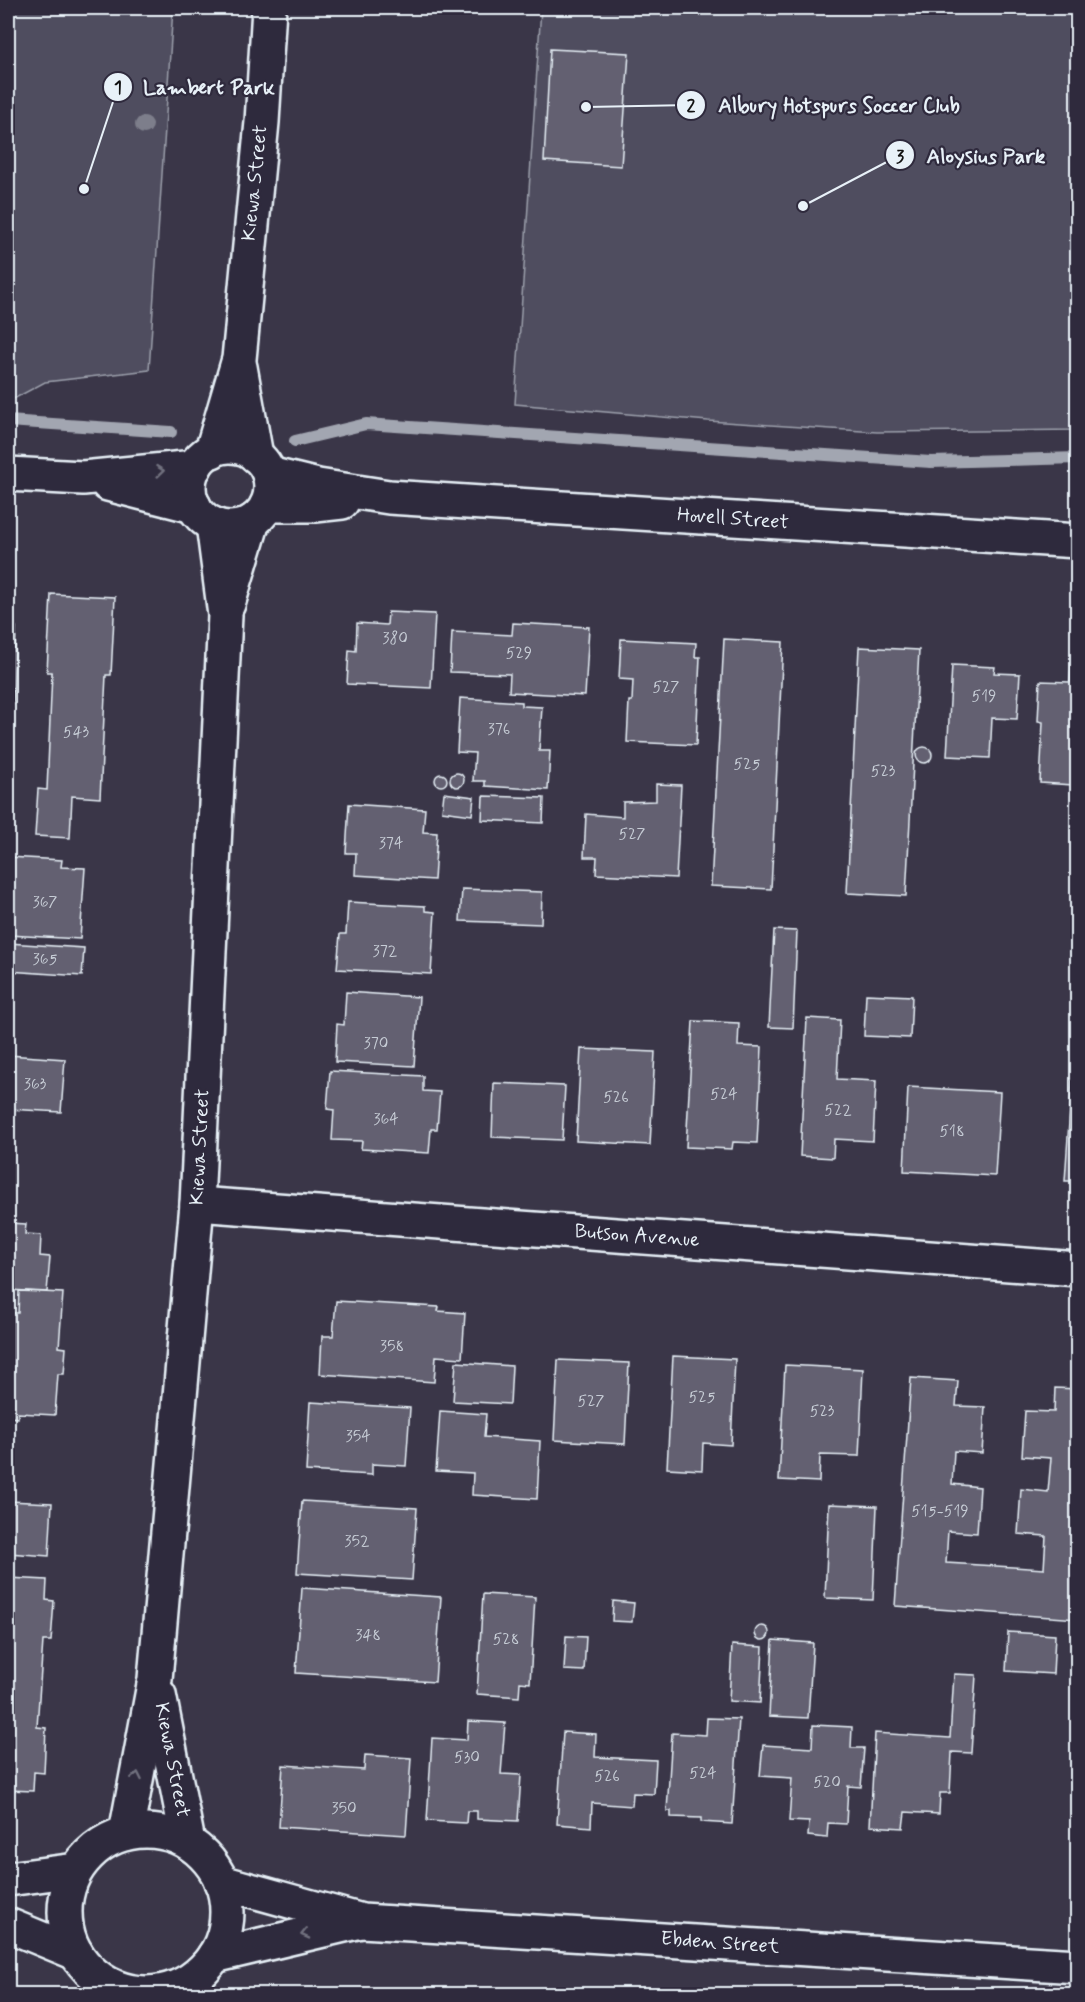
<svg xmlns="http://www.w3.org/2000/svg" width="1085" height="2002" font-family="Mynerve,sans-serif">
	<rect width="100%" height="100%" fill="#3a3648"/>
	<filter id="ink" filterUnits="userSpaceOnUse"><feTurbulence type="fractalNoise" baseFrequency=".0167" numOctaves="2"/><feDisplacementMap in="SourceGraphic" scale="12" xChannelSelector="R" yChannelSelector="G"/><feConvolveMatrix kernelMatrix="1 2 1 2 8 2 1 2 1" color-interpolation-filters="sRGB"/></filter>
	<g filter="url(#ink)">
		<!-- green -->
		<g fill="#504e5f" stroke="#9ca0ac" stroke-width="1.5">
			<polygon points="8,8 173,8 149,370 45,382 8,402"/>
			<polygon points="541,8 1077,8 1077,430 877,432 708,421 515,404"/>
		</g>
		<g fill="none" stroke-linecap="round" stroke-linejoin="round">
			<!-- stream -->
			<g stroke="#a2a6b1" stroke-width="12">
				<polyline points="8,421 171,432"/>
				<polyline points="295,441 366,424 931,462 1078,458"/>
			</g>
		</g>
		<!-- building -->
		<g fill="#636171" stroke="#e8f1f8" stroke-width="1.5">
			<polygon points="550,49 629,53 621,166 544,161"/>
			<polygon points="51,594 115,597 111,675 106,675 100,798 72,796 70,838 35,836 38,789 47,790 52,672 47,672"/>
			<polygon points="388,612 435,614 431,688 347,684 349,650 356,651 357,623 387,625"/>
			<polygon points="513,623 589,627 585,696 509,692 510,674 450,672 452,632 512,635"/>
			<polygon points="8,627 16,627 13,704 8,703"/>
			<polygon points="621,639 696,643 695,657 700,657 696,745 627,742 629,701 632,701 633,680 619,679"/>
			<polygon points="724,639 783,642 771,889 711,886"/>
			<polygon points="859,647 919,650 906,896 847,893"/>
			<polygon points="1071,662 1078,663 1078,802 1073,802 1074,785 1040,783 1043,722 1038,721 1040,681 1070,682"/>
			<polygon points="952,665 995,667 994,673 1020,674 1017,719 992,718 990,758 947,756"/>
			<polygon points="460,698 522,702 522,706 542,707 539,751 550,751 548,790 485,786 485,781 473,781 475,753 457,752"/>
			<circle cx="924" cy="755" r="8"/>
			<circle cx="457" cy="780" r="7"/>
			<circle cx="441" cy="780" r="6"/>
			<polygon points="656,784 681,785 676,878 596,874 597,857 584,857 586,814 623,817 623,802 656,801"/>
			<polygon points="444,793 474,797 472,815 442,811"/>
			<polygon points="483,796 544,798 543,823 482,820"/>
			<polygon points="349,804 425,809 423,832 437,833 434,880 355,875 356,853 346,853"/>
			<polygon points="8,857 62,860 61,867 85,868 80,939 8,935"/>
			<polygon points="462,889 542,892 541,924 460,921"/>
			<polygon points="348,902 425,906 425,911 435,912 431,974 337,969 340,934 346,934"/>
			<polygon points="774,930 797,931 793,1028 769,1027"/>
			<polygon points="8,943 84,948 82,976 8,971"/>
			<polygon points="1078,989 1078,1181 1065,1181"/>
			<polygon points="346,992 419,997 414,1066 335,1062 337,1024 344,1025"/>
			<polygon points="866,994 912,996 910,1038 864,1036"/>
			<polygon points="807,1018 840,1020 837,1079 876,1081 873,1141 834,1139 833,1158 800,1156"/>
			<polygon points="693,1021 739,1023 738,1046 762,1047 757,1143 733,1142 732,1149 686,1147"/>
			<polygon points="581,1049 655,1052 650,1145 576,1141"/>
			<polygon points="8,1055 65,1059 61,1112 8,1109"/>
			<polygon points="330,1071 423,1076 423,1091 440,1092 437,1129 431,1129 429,1153 361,1149 362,1141 332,1140 334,1110 327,1109"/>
			<polygon points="494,1083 565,1086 562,1140 492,1137"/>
			<polygon points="908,1087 1000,1092 995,1176 904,1171"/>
			<polygon points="8,1223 26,1224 25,1234 41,1235 40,1256 50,1257 47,1292 8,1290"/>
			<polygon points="19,1291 63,1293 59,1347 66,1348 64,1374 58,1374 55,1415 18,1413 18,1418 8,1417 8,1313 18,1313"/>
			<polygon points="336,1301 439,1307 438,1311 465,1313 462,1358 436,1356 434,1382 320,1374 322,1336 333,1336"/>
			<polygon points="673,1356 735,1359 731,1445 703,1443 702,1470 667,1468"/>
			<polygon points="558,1360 629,1363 625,1444 554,1440"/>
			<polygon points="456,1362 512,1366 510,1404 453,1401"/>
			<polygon points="785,1365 863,1369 859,1456 820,1455 819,1482 779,1480"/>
			<polygon points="911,1378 958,1381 956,1406 985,1407 982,1453 954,1451 952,1484 980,1487 977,1533 948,1531 946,1563 1044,1569 1046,1536 1018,1534 1021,1489 1048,1492 1051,1458 1022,1456 1025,1411 1054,1412 1055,1388 1078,1389 1078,1619 895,1606"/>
			<polygon points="310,1402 410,1408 406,1466 372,1464 372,1475 306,1471"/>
			<polygon points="440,1411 486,1414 484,1437 540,1441 537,1499 472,1495 473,1473 436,1471"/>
			<polygon points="8,1501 52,1503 49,1556 8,1553"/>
			<polygon points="302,1501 417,1508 412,1580 297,1573"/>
			<polygon points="829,1504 877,1506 873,1600 825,1598"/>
			<polygon points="8,1578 47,1580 46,1600 54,1601 51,1641 43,1641 37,1727 46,1728 44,1773 34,1772 33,1791 8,1790"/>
			<polygon points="302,1588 441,1597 435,1682 296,1673"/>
			<polygon points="483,1594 535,1597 530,1683 520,1682 519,1697 477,1694"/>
			<polygon points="613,1601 634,1603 632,1622 612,1621"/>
			<circle cx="762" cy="1633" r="7"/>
			<polygon points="1008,1632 1055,1635 1053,1674 1006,1671"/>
			<polygon points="566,1636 586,1637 584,1671 564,1670"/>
			<polygon points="773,1640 813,1643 808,1718 769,1716"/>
			<polygon points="732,1645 763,1647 760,1703 729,1701"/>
			<polygon points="954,1674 976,1675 971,1753 952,1752 950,1793 940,1793 939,1814 905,1812 903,1828 870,1826 875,1733 950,1738"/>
			<polygon points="707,1718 739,1719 732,1824 701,1822 701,1818 671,1817 671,1811 667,1811 672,1733 706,1735"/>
			<polygon points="468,1721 505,1723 501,1774 521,1775 518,1821 477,1819 477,1811 467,1811 466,1823 427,1821 432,1738 467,1740"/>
			<polygon points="813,1725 852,1727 851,1748 864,1748 861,1787 848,1786 846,1824 828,1823 827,1838 808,1836 809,1822 789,1821 792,1778 760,1776 763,1745 812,1748"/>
			<polygon points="563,1732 596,1734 595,1757 656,1760 654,1794 633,1793 632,1806 592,1803 591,1827 557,1824"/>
			<polygon points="365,1755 411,1758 406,1835 279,1827 283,1765 364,1770"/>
		</g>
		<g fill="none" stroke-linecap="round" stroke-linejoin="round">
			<!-- street casing -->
			<g stroke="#e8f1f8" stroke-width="38">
				<g id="street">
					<polyline points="8,474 83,478 195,467"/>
					<polyline points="269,474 318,486 389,497 1078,541"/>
					<polyline points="108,484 194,506"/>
					<polyline points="267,505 315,505 342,502"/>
					<polyline points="197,1204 1078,1269"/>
				</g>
			</g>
			<!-- secondary casing -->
			<g stroke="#e8f1f8" stroke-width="38">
				<g id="secondary">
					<polyline points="240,367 256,456"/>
					<circle cx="230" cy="487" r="41"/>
					<polyline points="212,451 239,359 262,122 269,8"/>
					<polyline points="228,604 253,521"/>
					<polyline points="159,1695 188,1842"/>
					<circle cx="146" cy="1912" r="81"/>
					<polyline points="126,1833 155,1679 197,1204 225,615 213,524"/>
					<polyline points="8,1879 76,1870"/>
					<polyline points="221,1882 362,1921 1078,1966"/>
					<polyline points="8,1925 76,1953"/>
					<polyline points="214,1956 357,1922"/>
				</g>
			</g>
			<!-- street -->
			<use href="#street" stroke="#2f2a3d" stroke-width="33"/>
			<!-- secondary -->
			<use href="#secondary" stroke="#2f2a3d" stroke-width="33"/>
		</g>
		<!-- trees -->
		<circle fill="#7d7e8b" cx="144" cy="125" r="9"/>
		<!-- one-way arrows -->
		<defs><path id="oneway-chevron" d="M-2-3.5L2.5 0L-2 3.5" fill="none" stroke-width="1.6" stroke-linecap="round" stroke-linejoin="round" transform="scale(1.5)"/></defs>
		<g stroke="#70707e">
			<use href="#oneway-chevron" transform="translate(160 471) rotate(-6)"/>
			<use href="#oneway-chevron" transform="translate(137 1776) rotate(-79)"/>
			<use href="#oneway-chevron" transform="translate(305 1934) rotate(167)"/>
		</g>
	</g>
	<g text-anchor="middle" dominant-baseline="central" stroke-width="4.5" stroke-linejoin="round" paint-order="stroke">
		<!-- number labels -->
		<g font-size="16" fill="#c7cdd6">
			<text x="395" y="638">380</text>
			<text x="519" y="653">529</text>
			<text x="666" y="687">527</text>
			<text x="984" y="696">519</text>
			<text x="499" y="729">376</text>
			<text x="76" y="732">543</text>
			<text x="747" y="764">525</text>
			<text x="883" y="771">523</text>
			<text x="632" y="834">527</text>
			<text x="391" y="843">374</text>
			<text x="45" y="902">367</text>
			<text x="385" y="951">372</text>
			<text x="45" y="959">365</text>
			<text x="376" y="1043">370</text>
			<text x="35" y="1084">363</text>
			<text x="724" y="1094">524</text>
			<text x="616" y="1097">526</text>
			<text x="838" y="1110">522</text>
			<text x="386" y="1119">364</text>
			<text x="952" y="1131">518</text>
			<text x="392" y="1346">358</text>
			<text x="702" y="1397">525</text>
			<text x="591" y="1401">527</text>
			<text x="822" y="1411">523</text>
			<text x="358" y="1436">354</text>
			<text x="940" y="1511">515-519</text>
			<text x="357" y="1541">352</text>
			<text x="368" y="1635">348</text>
			<text x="506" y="1639">528</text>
			<text x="467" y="1757">530</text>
			<text x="703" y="1773">524</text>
			<text x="607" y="1776">526</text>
			<text x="827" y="1782">520</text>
			<text x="344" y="1808">350</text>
		</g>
		<!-- street labels -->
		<g font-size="20" fill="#e8f1f8" stroke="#2f2a3d">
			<text transform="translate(255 183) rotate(-84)">Kiewa Street</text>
			<text transform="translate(733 519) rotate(4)">Hovell Street</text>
			<text transform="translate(200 1147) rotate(-87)">Kiewa Street</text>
			<text transform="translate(637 1236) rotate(4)">Butson Avenue</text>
			<text transform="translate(172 1760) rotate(79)">Kiewa Street</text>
			<text transform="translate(720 1943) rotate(4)">Ebden Street</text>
		</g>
	</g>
	<!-- callouts -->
	<path fill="none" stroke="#e8f1f8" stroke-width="2" d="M84 189L118 87M586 107L691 105M803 206L900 155"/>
	<g fill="#e8f1f8" stroke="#2f2a3d" stroke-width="2">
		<circle cx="84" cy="189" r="6"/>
		<circle cx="586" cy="107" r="6"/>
		<circle cx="803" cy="206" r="6"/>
		<circle cx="118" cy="87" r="15"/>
		<circle cx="691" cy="105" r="15"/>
		<circle cx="900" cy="155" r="15"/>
	</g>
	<g font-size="18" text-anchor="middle" font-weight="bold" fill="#111">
		<text x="118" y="93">1</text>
		<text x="691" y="111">2</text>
		<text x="900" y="162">3</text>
	</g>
	<g font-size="21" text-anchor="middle" font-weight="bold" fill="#e8f1f8" stroke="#2f2a3d" stroke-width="4.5" stroke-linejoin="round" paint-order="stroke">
		<text x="209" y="94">Lambert Park</text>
		<text x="839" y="112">Albury Hotspurs Soccer Club</text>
		<text x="986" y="163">Aloysius Park</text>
	</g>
	<!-- margin -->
	<rect width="1085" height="2002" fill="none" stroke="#2f2a3d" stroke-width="30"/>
	<rect x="15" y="15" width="1055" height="1972" fill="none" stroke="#e8f1f8" stroke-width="2" filter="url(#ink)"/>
</svg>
